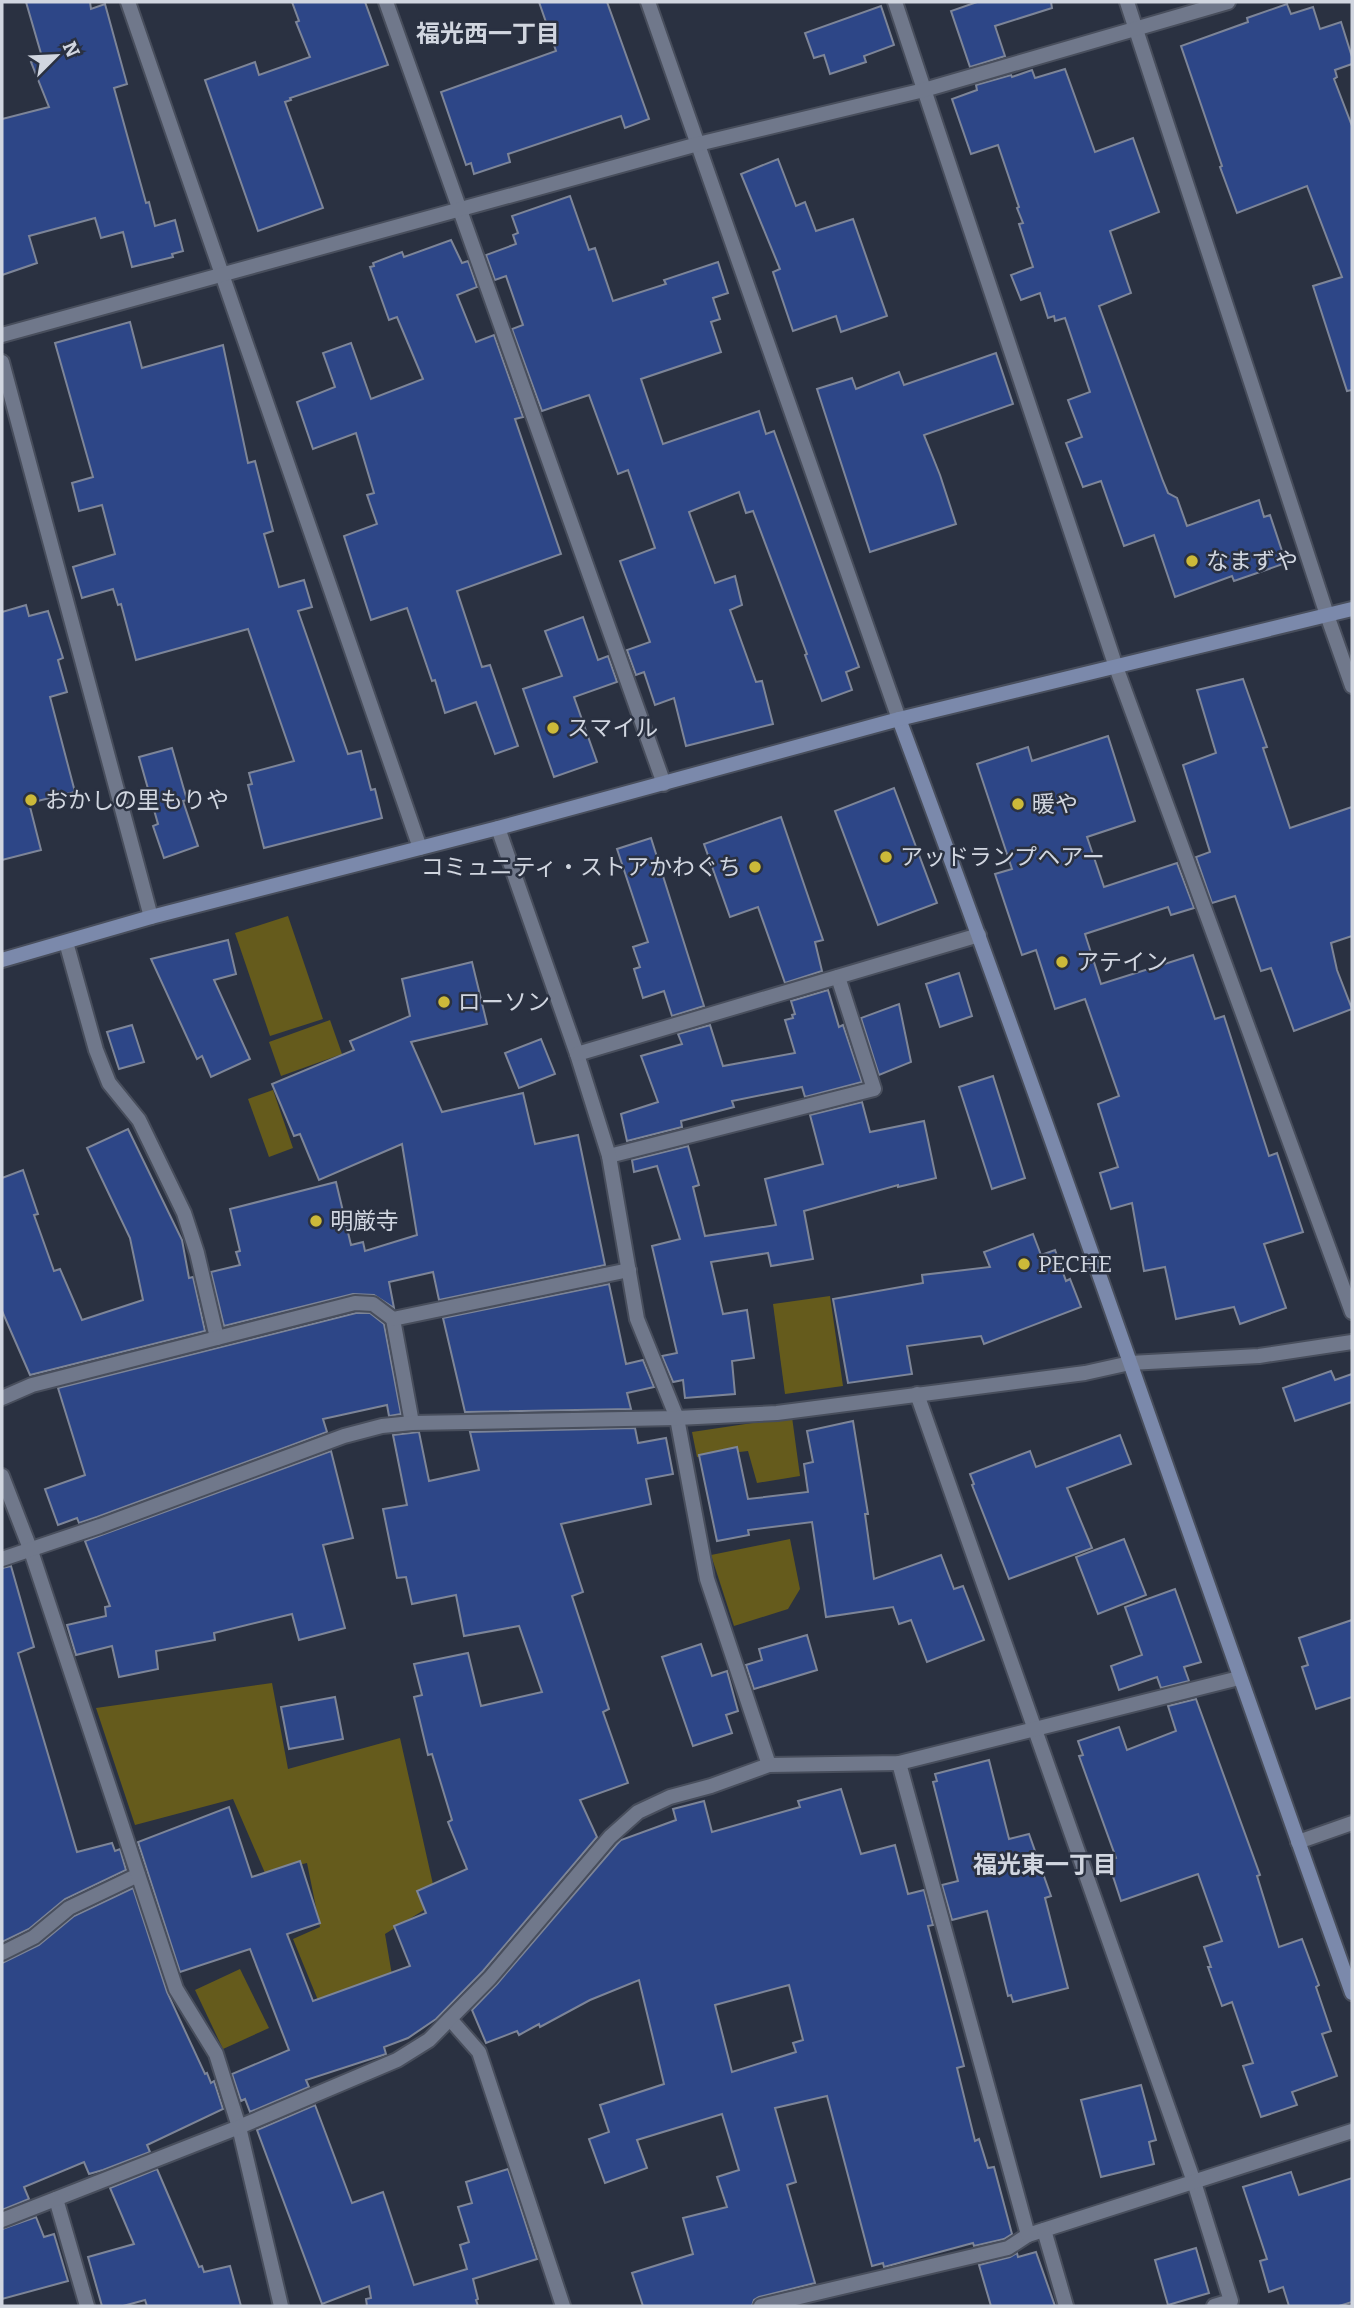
<svg xmlns="http://www.w3.org/2000/svg" width="1354" height="2308" font-family="Bitter,'Noto Sans JP',serif">
	<rect width="100%" height="100%" fill="#2a3141"/>
	<!-- green -->
	<g fill="#655b1c">
		<polygon points="288,916 323,1019 270,1036 235,933"/>
		<polygon points="330,1020 342,1054 281,1076 269,1042"/>
		<polygon points="273,1090 293,1148 269,1157 248,1099"/>
		<polygon points="830,1296 843,1386 785,1394 773,1304"/>
		<polygon points="792,1417 800,1476 757,1483 748,1451 697,1457 692,1432"/>
		<polygon points="790,1539 800,1589 788,1609 734,1626 711,1555"/>
		<polygon points="272,1683 288,1769 400,1738 437,1902 385,1934 393,1981 322,2010 293,1939 320,1927 307,1863 265,1873 233,1799 135,1825 96,1708"/>
		<polygon points="240,1969 269,2028 223,2049 195,1990"/>
	</g>
	<!-- building -->
	<g fill="#2d4687" stroke="#7d8598" stroke-width="2" fill-rule="evenodd">
		<polygon points="26,2 90,2 91,9 105,4 127,84 114,88 129,142 146,203 149,202 155,226 175,220 183,251 172,254 173,257 132,267 123,232 101,238 95,218 29,236 37,263 2,275 2,119 49,107 31,62 42,57"/>
		<polygon points="292,2 365,2 388,65 290,98 291,100 285,102 323,208 258,231 205,80 255,62 259,75 310,57 296,22 299,21"/>
		<polygon points="539,2 607,2 649,119 625,128 621,116 508,154 510,162 474,174 471,163 466,165 441,92 556,51"/>
		<polygon points="977,2 1051,2 1052,8 995,26 1005,56 970,67 951,11"/>
		<polygon points="1287,4 1291,14 1313,7 1320,29 1341,22 1352,57 1352,64 1335,70 1337,77 1334,79 1352,126 1352,390 1347,391 1313,286 1342,277 1307,186 1237,213 1220,167 1222,166 1181,46 1248,22 1247,18"/>
		<polygon points="881,6 894,45 864,56 866,62 830,74 824,55 814,58 805,33"/>
		<polygon points="1065,69 1095,152 1133,138 1159,212 1110,231 1131,293 1099,306 1163,481 1168,493 1177,498 1187,526 1259,500 1264,517 1270,515 1286,563 1234,581 1232,576 1175,597 1154,535 1124,546 1101,481 1083,487 1066,443 1082,437 1068,400 1090,392 1065,318 1055,321 1054,316 1048,318 1040,293 1021,300 1011,275 1033,267 1019,224 1023,223 1017,208 1019,207 998,145 971,154 952,99 977,90 976,85 1011,75 1012,77 1032,70 1035,78"/>
		<polygon points="778,159 796,206 805,202 816,231 853,219 887,316 841,332 836,316 793,331 773,272 780,269 741,174"/>
		<polygon points="570,196 589,250 595,248 613,301 666,284 664,280 718,262 728,293 713,298 720,319 711,322 721,352 641,379 663,444 759,411 766,434 774,431 859,667 846,672 852,690 822,701 805,655 807,654 753,511 746,513 739,492 689,512 715,583 735,576 742,605 730,610 756,682 762,681 773,724 686,746 674,698 655,705 644,672 636,675 627,650 650,642 620,561 655,548 628,470 618,474 589,395 542,411 512,329 523,325 506,276 495,280 486,255 516,244 513,235 518,233 512,216"/>
		<polygon points="451,240 462,263 468,261 477,287 457,295 476,342 494,335 523,417 515,419 561,554 457,591 482,667 490,665 518,746 495,754 476,702 445,713 435,680 432,681 407,608 371,620 344,536 377,524 367,495 374,493 356,433 313,449 297,402 335,387 323,353 351,343 371,399 423,379 397,317 389,320 370,267 374,266 373,263 402,252 404,257"/>
		<polygon points="130,322 142,368 223,345 248,463 255,461 273,531 264,534 279,587 304,580 312,607 298,611 348,754 361,751 371,790 375,789 382,818 264,848 248,785 252,784 249,773 294,761 248,629 136,660 121,604 118,605 113,589 82,598 73,567 115,554 102,505 79,511 72,483 93,477 55,343"/>
		<polygon points="996,353 1013,404 924,435 940,475 956,524 870,552 817,389 852,378 856,389 899,372 904,385"/>
		<polygon points="26,605 29,616 48,611 63,658 58,660 67,692 50,697 75,792 29,803 41,850 2,860 2,612"/>
		<polygon points="583,617 598,660 608,656 617,682 574,697 597,762 554,777 523,689 562,676 545,631"/>
		<polygon points="1243,679 1267,747 1263,748 1290,828 1352,807 1352,936 1331,943 1337,970 1352,1009 1294,1031 1271,968 1261,971 1235,896 1212,903 1196,857 1210,852 1183,765 1216,753 1197,690"/>
		<polygon points="1108,736 1135,821 1087,837 1104,887 1177,863 1194,908 1171,915 1168,907 1085,934 1101,984 1193,955 1215,1019 1224,1016 1269,1156 1277,1153 1303,1232 1264,1244 1286,1308 1240,1324 1234,1307 1176,1319 1165,1267 1144,1271 1132,1203 1111,1209 1100,1173 1118,1167 1098,1104 1119,1096 1085,999 1055,1009 1036,950 1022,955 995,874 1012,869 977,764 1028,747 1032,761"/>
		<polygon points="172,748 187,800 183,801 198,846 164,858 153,826 158,824 139,757"/>
		<polygon points="894,788 937,903 878,925 835,811"/>
		<polygon points="781,817 823,940 815,942 822,971 785,983 758,907 730,917 704,844"/>
		<polygon points="651,838 704,1006 672,1016 664,991 643,998 634,969 640,967 633,947 648,942 617,849"/>
		<polygon points="228,940 236,974 214,980 250,1059 211,1077 202,1056 197,1059 151,959"/>
		<polygon points="472,962 487,1024 411,1042 442,1112 523,1093 535,1144 578,1135 605,1265 439,1300 433,1272 389,1282 394,1308 374,1295 353,1294 224,1326 211,1272 240,1265 236,1252 240,1251 230,1209 336,1182 351,1245 363,1242 365,1251 417,1235 402,1144 319,1180 300,1134 294,1136 272,1084 354,1050 350,1041 410,1016 402,979"/>
		<polygon points="959,973 972,1016 940,1027 926,984"/>
		<polygon points="828,990 839,1027 843,1025 862,1082 805,1097 802,1087 732,1101 734,1107 681,1121 682,1127 627,1141 621,1114 658,1102 641,1056 682,1044 678,1034 710,1025 723,1066 795,1053 785,1020 793,1018 792,1015 795,1014 791,1001"/>
		<polygon points="899,1004 911,1062 879,1075 861,1018"/>
		<polygon points="132,1025 144,1062 119,1069 107,1032"/>
		<polygon points="541,1039 555,1074 519,1088 505,1053"/>
		<polygon points="993,1076 1025,1178 992,1189 959,1087"/>
		<polygon points="862,1102 870,1132 924,1121 936,1178 898,1187 898,1185 804,1211 813,1259 771,1266 768,1253 711,1262 723,1314 747,1310 754,1358 732,1361 735,1394 685,1398 683,1380 673,1382 662,1356 677,1353 652,1246 680,1239 657,1166 634,1172 632,1160 688,1146 699,1185 693,1187 705,1236 776,1225 765,1179 823,1164 810,1115"/>
		<polygon points="128,1129 182,1240 189,1278 193,1277 205,1331 30,1375 2,1311 2,1178 23,1170 38,1214 34,1215 54,1271 60,1269 82,1320 143,1300 130,1238 87,1148"/>
		<polygon points="1033,1234 1041,1255 1055,1250 1066,1281 1070,1279 1081,1307 984,1344 981,1336 907,1346 912,1374 848,1383 833,1299 923,1283 922,1275 990,1267 984,1252"/>
		<polygon points="609,1284 626,1364 643,1360 654,1387 627,1393 631,1409 465,1412 443,1318"/>
		<polygon points="356,1313 370,1313 384,1324 401,1414 389,1416 387,1405 323,1419 327,1432 97,1517 79,1523 77,1518 58,1525 45,1489 85,1475 58,1388"/>
		<polygon points="1331,1371 1335,1380 1352,1374 1352,1402 1295,1421 1283,1388"/>
		<polygon points="853,1421 868,1514 865,1514 874,1579 941,1555 954,1589 963,1586 984,1640 927,1662 911,1620 899,1624 893,1607 826,1617 812,1522 748,1530 749,1535 717,1541 699,1455 737,1447 748,1499 808,1492 804,1464 813,1462 807,1431"/>
		<polygon points="635,1428 638,1443 666,1438 673,1474 646,1479 651,1504 561,1524 583,1592 572,1596 609,1709 603,1712 628,1783 580,1800 597,1837 483,1971 436,2019 408,2038 384,2047 386,2054 306,2080 309,2087 250,2112 245,2099 241,2101 232,2074 289,2050 250,1949 180,1972 138,1842 229,1807 252,1877 300,1861 320,1923 287,1934 313,2001 410,1966 394,1926 426,1913 417,1891 467,1869 448,1822 452,1820 432,1754 428,1755 414,1697 422,1695 414,1664 468,1653 481,1706 542,1692 519,1626 464,1636 456,1595 412,1604 406,1577 397,1578 383,1509 407,1505 393,1435 419,1432 429,1481 479,1470 470,1432"/>
		<polygon points="1120,1435 1131,1464 1067,1488 1092,1548 1009,1579 972,1485 974,1484 970,1474 1030,1451 1036,1467"/>
		<polygon points="331,1451 353,1538 323,1545 345,1628 299,1640 292,1614 214,1633 215,1640 156,1651 158,1669 119,1677 112,1646 76,1655 67,1625 106,1616 105,1607 110,1606 85,1541"/>
		<polygon points="1124,1539 1146,1595 1098,1614 1076,1557"/>
		<polygon points="11,1566 34,1647 18,1653 77,1852 112,1843 115,1851 120,1849 126,1870 65,1899 29,1929 2,1942 2,1568"/>
		<polygon points="1175,1589 1201,1662 1184,1667 1189,1681 1161,1688 1157,1677 1119,1690 1111,1666 1142,1655 1125,1607"/>
		<polygon points="1352,1620 1352,1697 1316,1709 1302,1667 1308,1665 1299,1638"/>
		<polygon points="807,1635 817,1670 754,1689 746,1665 762,1660 759,1649"/>
		<polygon points="701,1644 712,1676 727,1671 738,1711 726,1715 732,1733 693,1746 662,1657"/>
		<polygon points="335,1697 343,1739 289,1749 281,1707"/>
		<polygon points="1196,1699 1260,1875 1257,1876 1279,1947 1302,1939 1319,1985 1316,1987 1331,2031 1322,2034 1337,2076 1292,2092 1297,2105 1261,2117 1243,2066 1253,2063 1232,2002 1222,2006 1208,1967 1211,1967 1204,1947 1222,1941 1198,1874 1121,1901 1108,1861 1116,1858 1079,1756 1083,1755 1078,1741 1119,1727 1127,1750 1176,1731 1168,1706"/>
		<polygon points="989,1760 1009,1839 1029,1834 1051,1896 1045,1898 1068,1988 1013,2002 1011,1995 1008,1996 987,1911 952,1920 942,1885 958,1881 933,1782 937,1781 935,1774"/>
		<path d="M841,1789L861,1854L895,1845L908,1894L924,1890L933,1925L928,1926L964,2066L957,2068L975,2141L979,2139L988,2168L994,2167L1012,2234L1004,2239L974,2246L973,2243L884,2267L883,2263L872,2266L827,2096L775,2108L796,2182L787,2185L815,2283L759,2297L754,2300L752,2306H643L632,2273L693,2254L683,2218L727,2207L717,2177L739,2170L722,2114L637,2140L647,2168L605,2183L589,2139L609,2132L600,2105L664,2084L639,1980L590,2000L540,2027L539,2024L519,2035L517,2031L486,2043L472,2010L497,1984L617,1844L621,1840L676,1820L673,1809L704,1801L712,1832L800,1807L798,1801ZM789,1985L803,2040L793,2043L796,2052L732,2072L715,2005Z"/>
		<polygon points="133,1888 167,1992 205,2074 207,2073 211,2083 214,2081 223,2109 147,2145 150,2152 103,2170 89,2174 84,2162 24,2187 29,2199 2,2210 2,1963 39,1945 74,1916"/>
		<polygon points="1141,2085 1156,2140 1149,2142 1154,2164 1101,2177 1081,2100"/>
		<polygon points="315,2105 352,2203 383,2192 414,2285 467,2269 460,2245 469,2242 458,2207 472,2203 466,2182 508,2169 537,2259 473,2279 478,2299 476,2300 478,2306 367,2306 366,2299 371,2298 369,2286 322,2304 257,2130"/>
		<polygon points="157,2169 199,2267 202,2266 204,2272 230,2266 241,2306 147,2306 145,2300 123,2306 102,2306 88,2257 134,2244 110,2188"/>
		<polygon points="1291,2172 1299,2195 1352,2178 1352,2302 1339,2306 1289,2306 1283,2287 1269,2292 1260,2261 1267,2259 1243,2187"/>
		<polygon points="36,2217 44,2237 54,2234 68,2281 2,2299 2,2229"/>
		<polygon points="1196,2248 1209,2293 1168,2305 1155,2260"/>
		<polygon points="1036,2252 1055,2306 991,2306 979,2265 1010,2257 1017,2253 1018,2257"/>
	</g>
	<g fill="none" stroke-linecap="round" stroke-linejoin="round">
		<!-- lane casing -->
		<g stroke="#484e5c" stroke-width="18">
			<g id="lane">
				<polyline points="66,942 96,1050 109,1083 139,1120 184,1213 197,1253 217,1338"/>
				<polyline points="609,1156 874,1089 838,977"/>
				<polyline points="393,1319 412,1423"/>
				<polyline points="2,1398 32,1385 355,1303 373,1304 393,1319 629,1270"/>
				<polyline points="2,1953 34,1937 69,1908 138,1875"/>
				<polyline points="761,2306 1008,2248 1028,2235"/>
			</g>
		</g>
		<!-- street casing -->
		<g stroke="#484e5c" stroke-width="18">
			<g id="street">
				<polyline points="128,2 420,848"/>
				<polyline points="386,2 664,784"/>
				<polyline points="648,2 899,719"/>
				<polyline points="895,2 1116,667 1352,1312"/>
				<polyline points="1127,2 1327,615 1352,686"/>
				<polyline points="2,335 698,144 924,90 1228,2"/>
				<polyline points="2,362 151,917"/>
				<polyline points="498,828 577,1054 609,1156 637,1319 677,1418 707,1579 769,1765"/>
				<polyline points="577,1054 979,935"/>
				<polyline points="917,1394 1194,2182 1231,2301 1214,2306"/>
				<polyline points="2,1476 31,1551 176,1989 216,2054 239,2127 281,2306"/>
				<polyline points="2,1559 100,1526 344,1436 382,1426 412,1423 677,1418 777,1413 1085,1373 1130,1363 1259,1356 1352,1342"/>
				<polyline points="899,1763 1028,2235 1352,2131"/>
				<polyline points="1298,1842 1352,1823"/>
				<polyline points="450,2019 479,2052 563,2306"/>
				<polyline points="56,2199 87,2306"/>
				<polyline points="2,2220 239,2127 397,2060 429,2040 490,1978 610,1837 638,1812 670,1797 711,1786 769,1765 899,1763 1239,1678"/>
				<polyline points="1044,2230 1066,2306"/>
			</g>
		</g>
		<!-- secondary casing -->
		<g stroke="#484e5c" stroke-width="18">
			<g id="secondary">
				<path d="M899,719C1056,1141 1200,1568 1352,1993"/>
				<polyline points="2,960 151,917 498,828 899,719 1352,609"/>
			</g>
		</g>
		<!-- lane -->
		<use href="#lane" stroke="#70788b" stroke-width="14"/>
		<!-- street -->
		<use href="#street" stroke="#70788b" stroke-width="14"/>
		<!-- secondary -->
		<use href="#secondary" stroke="#7b89ab" stroke-width="14"/>
	</g>
	<!-- markers -->
	<g fill="#ccb939" stroke="#2a3141" stroke-width="2.5">
		<circle cx="1192" cy="561" r="7"/>
		<circle cx="553" cy="728" r="7"/>
		<circle cx="31" cy="800" r="7"/>
		<circle cx="1018" cy="804" r="7"/>
		<circle cx="886" cy="857" r="7"/>
		<circle cx="755" cy="867" r="7"/>
		<circle cx="1062" cy="962" r="7"/>
		<circle cx="444" cy="1002" r="7"/>
		<circle cx="316" cy="1221" r="7"/>
		<circle cx="1024" cy="1264" r="7"/>
	</g>
	<g text-anchor="middle" dominant-baseline="central" stroke-width="5" stroke-linejoin="round" paint-order="stroke">
		<!-- poi labels -->
		<g font-size="23" fill="#d1d6e0" stroke="#2a3141" text-anchor="start">
			<text x="1206" y="561">なまずや</text>
			<text x="567" y="728">スマイル</text>
			<text x="45" y="800">おかしの里もりや</text>
			<text x="1032" y="804">暖や</text>
			<text x="900" y="857">アッドランプヘアー</text>
			<text x="741" y="867" text-anchor="end">コミュニティ・ストアかわぐち</text>
			<text x="1076" y="962">アテイン</text>
			<text x="458" y="1002">ローソン</text>
			<text x="330" y="1221">明厳寺</text>
			<text x="1038" y="1264">PECHE</text>
		</g>
		<!-- neighbourhood labels -->
		<g font-size="24" font-weight="bold" fill="#d1d6e0" stroke="#2a3141">
			<text x="488" y="34">福光西一丁目</text>
			<text x="1045" y="1865">福光東一丁目</text>
		</g>
	</g>
	<!-- border -->
	<rect width="1354" height="2308" fill="none" stroke="#d1d6e0" stroke-width="7"/>
	<!-- north arrow -->
	<g transform="translate(56 56) rotate(66)" stroke="#2a3141" stroke-width="5" paint-order="stroke">
	<path d="M0-5L12 26L0 18L-12 26Z" fill="#d1d6e0"/>
	<text y="-10" font-size="19" font-weight="bold" text-anchor="middle" fill="#d1d6e0">N</text>
	</g>
</svg>
